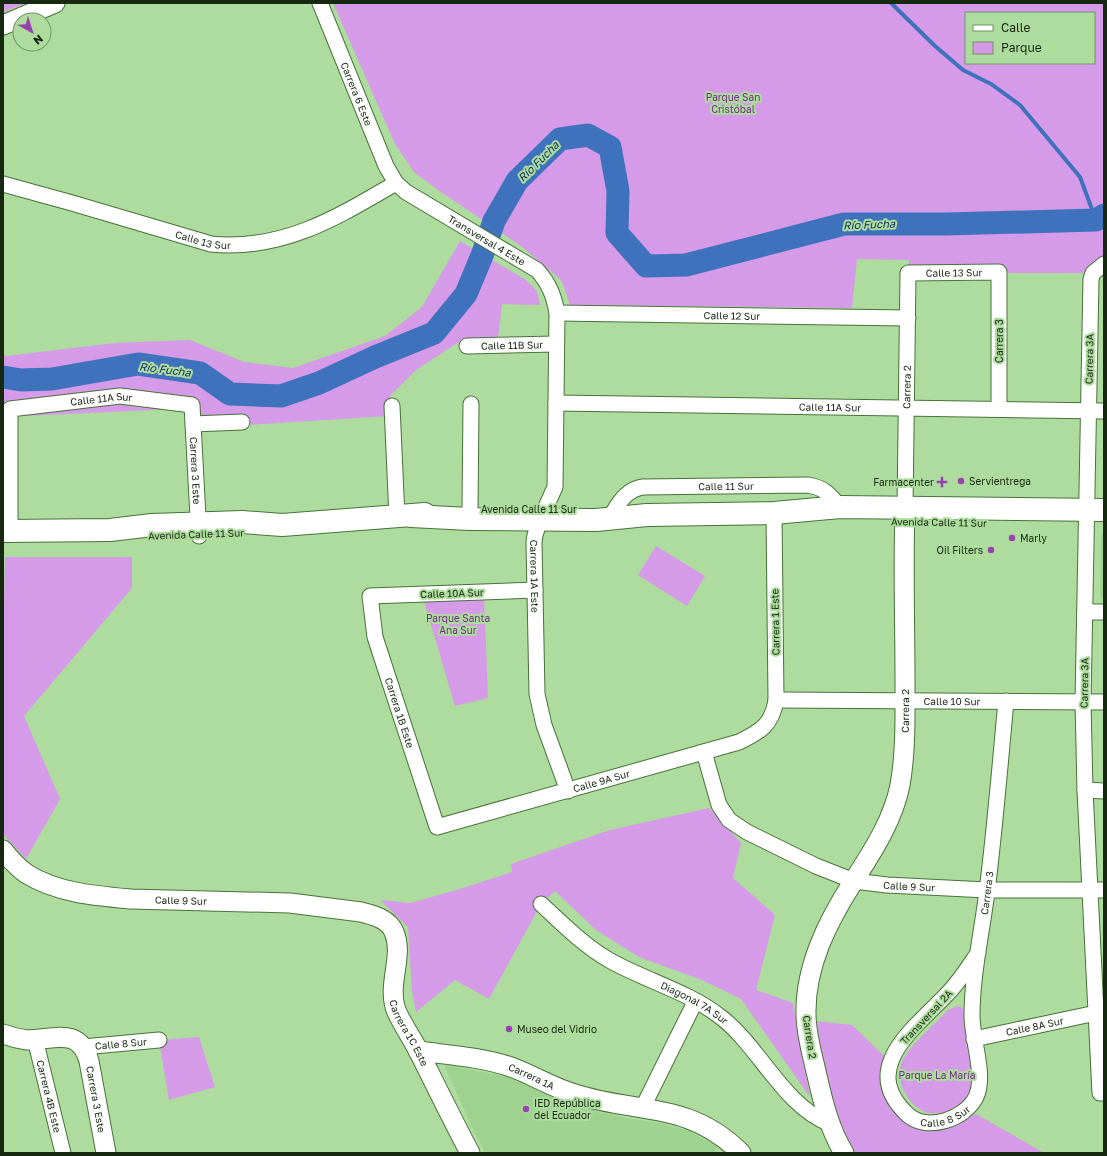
<svg xmlns="http://www.w3.org/2000/svg" width="1107" height="1156" font-family="'Golos Text',sans-serif">
	<rect width="100%" height="100%" fill="#addc9e"/>
	<!-- built -->
	<g fill="#9fd28e">
		<polygon points="1101,535 1104,535 1104,599 1100,599"/>
		<polygon points="444,1065 506,1076 555,1095 577,1105 598,1112 627,1118 664,1124 689,1131 718,1147 714,1153 485,1153 472,1127"/>
	</g>
	<!-- green -->
	<g fill="#d59ae8" fill-rule="evenodd">
		<polygon points="3,3 26,3 3,12"/>
		<path d="M333,3H1104V260L1083,273H908L909,260L857,259L852,308L570,305L562,281L547,268L521,246L441,192L414,172L395,144ZM966,13H1094V63H966Z"/>
		<polygon points="460,241 526,280 537,291 540,305 502,304 498,338 462,340 416,370 390,396 389,416 197,428 196,408 3,417 3,354 6,356 115,343 190,340 244,362 293,368 385,336 422,307"/>
		<polygon points="656,546 705,576 687,606 638,575"/>
		<polygon points="5,557 132,557 132,588 24,716 60,799 26,859 3,834 3,648"/>
		<polygon points="484,596 488,698 455,706 424,601"/>
		<polygon points="709,808 741,843 733,878 775,915 756,990 793,1003 810,1097 741,999 702,980 639,957 596,930 555,891 541,904 489,999 455,980 416,1012 412,991 408,927 380,900 410,903 460,889 512,872 511,864 610,830"/>
		<path d="M957,1006L963,1008L965,1014L973,1082C971,1090 967,1098 962,1103C959,1106 954,1108 951,1109C931,1120 913,1110 904,1091C899,1082 898,1072 902,1062C907,1048 937,1022 948,1010Z"/>
		<polygon points="817,1021 852,1025 886,1058 880,1070 884,1089 892,1109 908,1124 929,1131 950,1126 976,1114 1044,1153 852,1153 838,1129 822,1059"/>
		<polygon points="199,1037 215,1087 169,1100 159,1040"/>
	</g>
	<g fill="none" stroke-linecap="round" stroke-linejoin="round">
		<!-- stream -->
		<polyline stroke="#3f72bc" stroke-width="4" points="891,3 935,46 963,70 991,84 1020,105 1080,177 1096,220"/>
		<!-- river -->
		<polyline stroke="#3f72bc" stroke-width="23" points="3,377 21,380 52,379 138,364 200,373 230,394 281,396 319,383 375,357 434,333 466,294 483,253 494,221 517,181 560,139 588,135 610,147 618,191 617,233 646,266 686,265 844,224 947,224 1096,220 1104,215"/>
		<!-- minor casing -->
		<g stroke="#487239" stroke-width="17">
			<g id="minor">
				<path id="s1" d="M320,3L386,166L396,183L406,192L537,270C549,283 554,296 557,313L555,487L540,520L535,535L534,542L537,694L544,725L568,791"/>
				<path id="s2" d="M3,184L72,203L211,244C283,251 336,218 396,183"/>
				<polyline points="1104,264 1093,273 1091,279 1083,702 1085,790 1100,1093 1104,1093"/>
				<path id="s3" d="M557,313L908,318"/>
				<path id="s4" d="M467,346L556,344"/>
				<path id="s5" d="M556,403L1104,411"/>
				<polyline points="392,406 397,517"/>
				<polyline points="193,424 242,422"/>
				<path id="s6" d="M905,508L908,273L999,272V409"/>
				<polyline points="470,510 471,404"/>
				<path id="s7" d="M614,511C621,499 629,489 643,487L808,485C825,488 829,494 840,507"/>
				<path id="s8" d="M10,531V409L120,396L192,405L199,536"/>
				<path id="s9" d="M535,590L370,596L375,637L437,827L739,742C760,732 772,725 776,700L774,513"/>
				<polyline points="1085,612 1104,612"/>
				<path id="s10" d="M776,700L1104,702"/>
				<path id="s11" d="M704,752L719,805L729,820L747,832L816,866L854,881L887,885L987,890H1104"/>
				<polyline points="1085,790 1104,791"/>
				<path id="s12" d="M541,904C563,924 583,945 609,960C646,981 688,991 722,1018C760,1048 784,1106 830,1124"/>
				<path id="s13" d="M978,953C969,966 961,979 950,991C918,1026 856,1067 908,1115C928,1132 965,1119 976,1097C986,1076 972,1040 972,1016C972,974 982,933 987,891C995,828 1000,765 1006,701"/>
				<path id="s14" d="M35,1039L63,1153"/>
				<path id="s15" d="M974,1039L1096,1013"/>
				<path id="s16" d="M83,1047L159,1040"/>
				<polyline points="643,1107 695,1002"/>
			</g>
		</g>
		<!-- tertiary casing -->
		<g stroke="#487239" stroke-width="21">
			<g id="tertiary">
				<polyline points="3,25 55,3"/>
				<path id="s17" d="M3,850C10,859 18,868 27,874C57,893 97,896 131,899L290,903L361,912C373,915 389,919 394,932C404,955 388,982 395,1007C398,1018 412,1038 418,1050C435,1084 452,1119 470,1153"/>
				<path id="s18" d="M3,1034C11,1037 19,1039 27,1040C54,1040 79,1026 89,1061L106,1153"/>
				<path id="s19" d="M418,1051C449,1055 482,1057 511,1067C533,1075 553,1088 575,1094C638,1114 689,1101 741,1153"/>
				<path id="s20" d="M844,1153C828,1127 822,1097 815,1067C811,1050 806,1032 806,1014C805,966 828,921 853,882C872,852 893,821 900,785C906,751 905,716 905,681C905,623 903,566 905,508"/>
			</g>
		</g>
		<!-- secondary casing -->
		<g stroke="#487239" stroke-width="24">
			<g id="secondary">
				<polyline points="411,516 470,519 596,520 647,515 774,513 840,507 1104,510"/>
				<polyline points="3,531 110,530 152,525 242,522 282,525 425,514"/>
			</g>
		</g>
		<!-- minor -->
		<use href="#minor" stroke="#fff" stroke-width="15"/>
		<!-- tertiary -->
		<use href="#tertiary" stroke="#fff" stroke-width="19"/>
		<!-- secondary -->
		<use href="#secondary" stroke="#fff" stroke-width="22"/>
	</g>
	<!-- markers -->
	<g fill="#9742af" stroke="#addc9e" stroke-width="1.5">
		<circle cx="961" cy="481" r="4"/>
		<path d="M940 476h4v4h4v4h-4v4h-4v-4h-4v-4h4z"/>
		<circle cx="1012" cy="538" r="4"/>
		<circle cx="991" cy="550" r="4"/>
		<circle cx="509" cy="1029" r="4"/>
		<circle cx="526" cy="1109" r="4"/>
	</g>
	<g text-anchor="middle" dominant-baseline="central" stroke-width="4" stroke-linejoin="round" paint-order="stroke">
		<!-- street labels -->
		<g font-size="10" fill="#162810" stroke="#addc9e">
			<text stroke="none"><textPath href="#s1" startOffset="98">Carrera 6 Este</textPath></text>
			<text stroke="none"><textPath href="#s2" startOffset="208">Calle 13 Sur</textPath></text>
			<text stroke="none"><textPath href="#s1" startOffset="303">Transversal 4 Este</textPath></text>
			<text stroke="none"><textPath href="#s6" startOffset="281">Calle 13 Sur</textPath></text>
			<text stroke="none"><textPath href="#s3" startOffset="175">Calle 12 Sur</textPath></text>
			<text transform="translate(999 341) rotate(-90)">Carrera 3</text>
			<text stroke="none"><textPath href="#s4" startOffset="45">Calle 11B Sur</textPath></text>
			<text transform="translate(1089 359) rotate(-89)">Carrera 3A</text>
			<text stroke="none"><textPath href="#s6" startOffset="121">Carrera 2</textPath></text>
			<text stroke="none"><textPath href="#s8" startOffset="214">Calle 11A Sur</textPath></text>
			<text stroke="none"><textPath href="#s5" startOffset="274">Calle 11A Sur</textPath></text>
			<text stroke="none"><textPath href="#s8" startOffset="371">Carrera 3 Este</textPath></text>
			<text stroke="none"><textPath href="#s7" startOffset="122">Calle 11 Sur</textPath></text>
			<text x="529" y="509">Avenida Calle 11 Sur</text>
			<text transform="translate(939 522) rotate(1)">Avenida Calle 11 Sur</text>
			<text transform="translate(196 534) rotate(-2)">Avenida Calle 11 Sur</text>
			<text stroke="none"><textPath href="#s1" startOffset="677">Carrera 1A Este</textPath></text>
			<text transform="translate(452 593) rotate(-2)">Calle 10A Sur</text>
			<text transform="translate(775 622) rotate(-91)">Carrera 1 Este</text>
			<text transform="translate(1084 683) rotate(-89)">Carrera 3A</text>
			<text stroke="none"><textPath href="#s10" startOffset="176">Calle 10 Sur</textPath></text>
			<text stroke="none"><textPath href="#s20" startOffset="470">Carrera 2</textPath></text>
			<text stroke="none"><textPath href="#s9" startOffset="286">Carrera 1B Este</textPath></text>
			<text stroke="none"><textPath href="#s9" startOffset="577">Calle 9A Sur</textPath></text>
			<text stroke="none"><textPath href="#s11" startOffset="268">Calle 9 Sur</textPath></text>
			<text stroke="none"><textPath href="#s13" startOffset="485">Carrera 3</textPath></text>
			<text stroke="none"><textPath href="#s17" startOffset="192">Calle 9 Sur</textPath></text>
			<text stroke="none"><textPath href="#s12" startOffset="184">Diagonal 7A Sur</textPath></text>
			<text transform="translate(926 1017) rotate(-47)">Transversal 2A</text>
			<text stroke="none"><textPath href="#s15" startOffset="62">Calle 8A Sur</textPath></text>
			<text stroke="none"><textPath href="#s17" startOffset="518">Carrera 1C Este</textPath></text>
			<text transform="translate(810 1037) rotate(81)">Carrera 2</text>
			<text stroke="none"><textPath href="#s16" startOffset="38">Calle 8 Sur</textPath></text>
			<text stroke="none"><textPath href="#s19" startOffset="117">Carrera 1A</textPath></text>
			<text stroke="none"><textPath href="#s14" startOffset="59">Carrera 4B Este</textPath></text>
			<text stroke="none"><textPath href="#s18" startOffset="138">Carrera 3 Este</textPath></text>
			<text stroke="none"><textPath href="#s13" startOffset="240">Calle 8 Sur</textPath></text>
		</g>
		<!-- park labels -->
		<g font-size="10" fill="#752c8a" stroke="#addc9e">
			<text x="733" y="97">Parque San<tspan x="733" dy="12">Cristóbal</tspan></text>
			<text x="458" y="618">Parque Santa<tspan x="458" dy="12">Ana Sur</tspan></text>
			<text x="937" y="1075">Parque La María</text>
		</g>
		<!-- poi labels -->
		<g font-size="10" fill="#162810" stroke="#addc9e" text-anchor="start">
			<text x="969" y="481">Servientrega</text>
			<text x="934" y="482" text-anchor="end">Farmacenter</text>
			<text x="1020" y="538">Marly</text>
			<text x="983" y="550" text-anchor="end">Oil Filters</text>
			<text x="517" y="1029">Museo del Vidrio</text>
			<text x="534" y="1103">IED República<tspan x="534" dy="12">del Ecuador</tspan></text>
		</g>
		<!-- water labels -->
		<g font-size="11" font-style="italic" fill="#103263" stroke="#addc9e">
			<text transform="translate(538 161) rotate(-45)">Río Fucha</text>
			<text transform="translate(869 224) rotate(-2)">Río Fucha</text>
			<text transform="translate(165 369) rotate(7)">Río Fucha</text>
		</g>
	</g>
	<!-- border -->
	<rect width="1107" height="1156" fill="none" stroke="#162810" stroke-width="8"/>
	<!-- legend -->
	<rect x="965" y="12" width="130" height="52" fill="#addc9e" stroke="#719465"/>
	<rect x="973" y="25" width="20" height="6" fill="#ffffff" stroke="#719465"/>
	<text x="1001" y="32" font-size="12" fill="#162810">Calle</text>
	<rect x="973" y="42" width="20" height="12" fill="#d59ae8" stroke="#719465"/>
	<text x="1001" y="52" font-size="12" fill="#162810">Parque</text>
	<!-- north arrow -->
	<g transform="translate(32 32) rotate(141)"><circle r="19" fill="#addc9e" stroke="#719465"/>
	<path d="M0-3L7 15L0 10L-7 15Z" fill="#9742af"/>
	<text y="-6" font-size="11" font-weight="bold" text-anchor="middle" fill="#162810">N</text>
	</g>
</svg>
